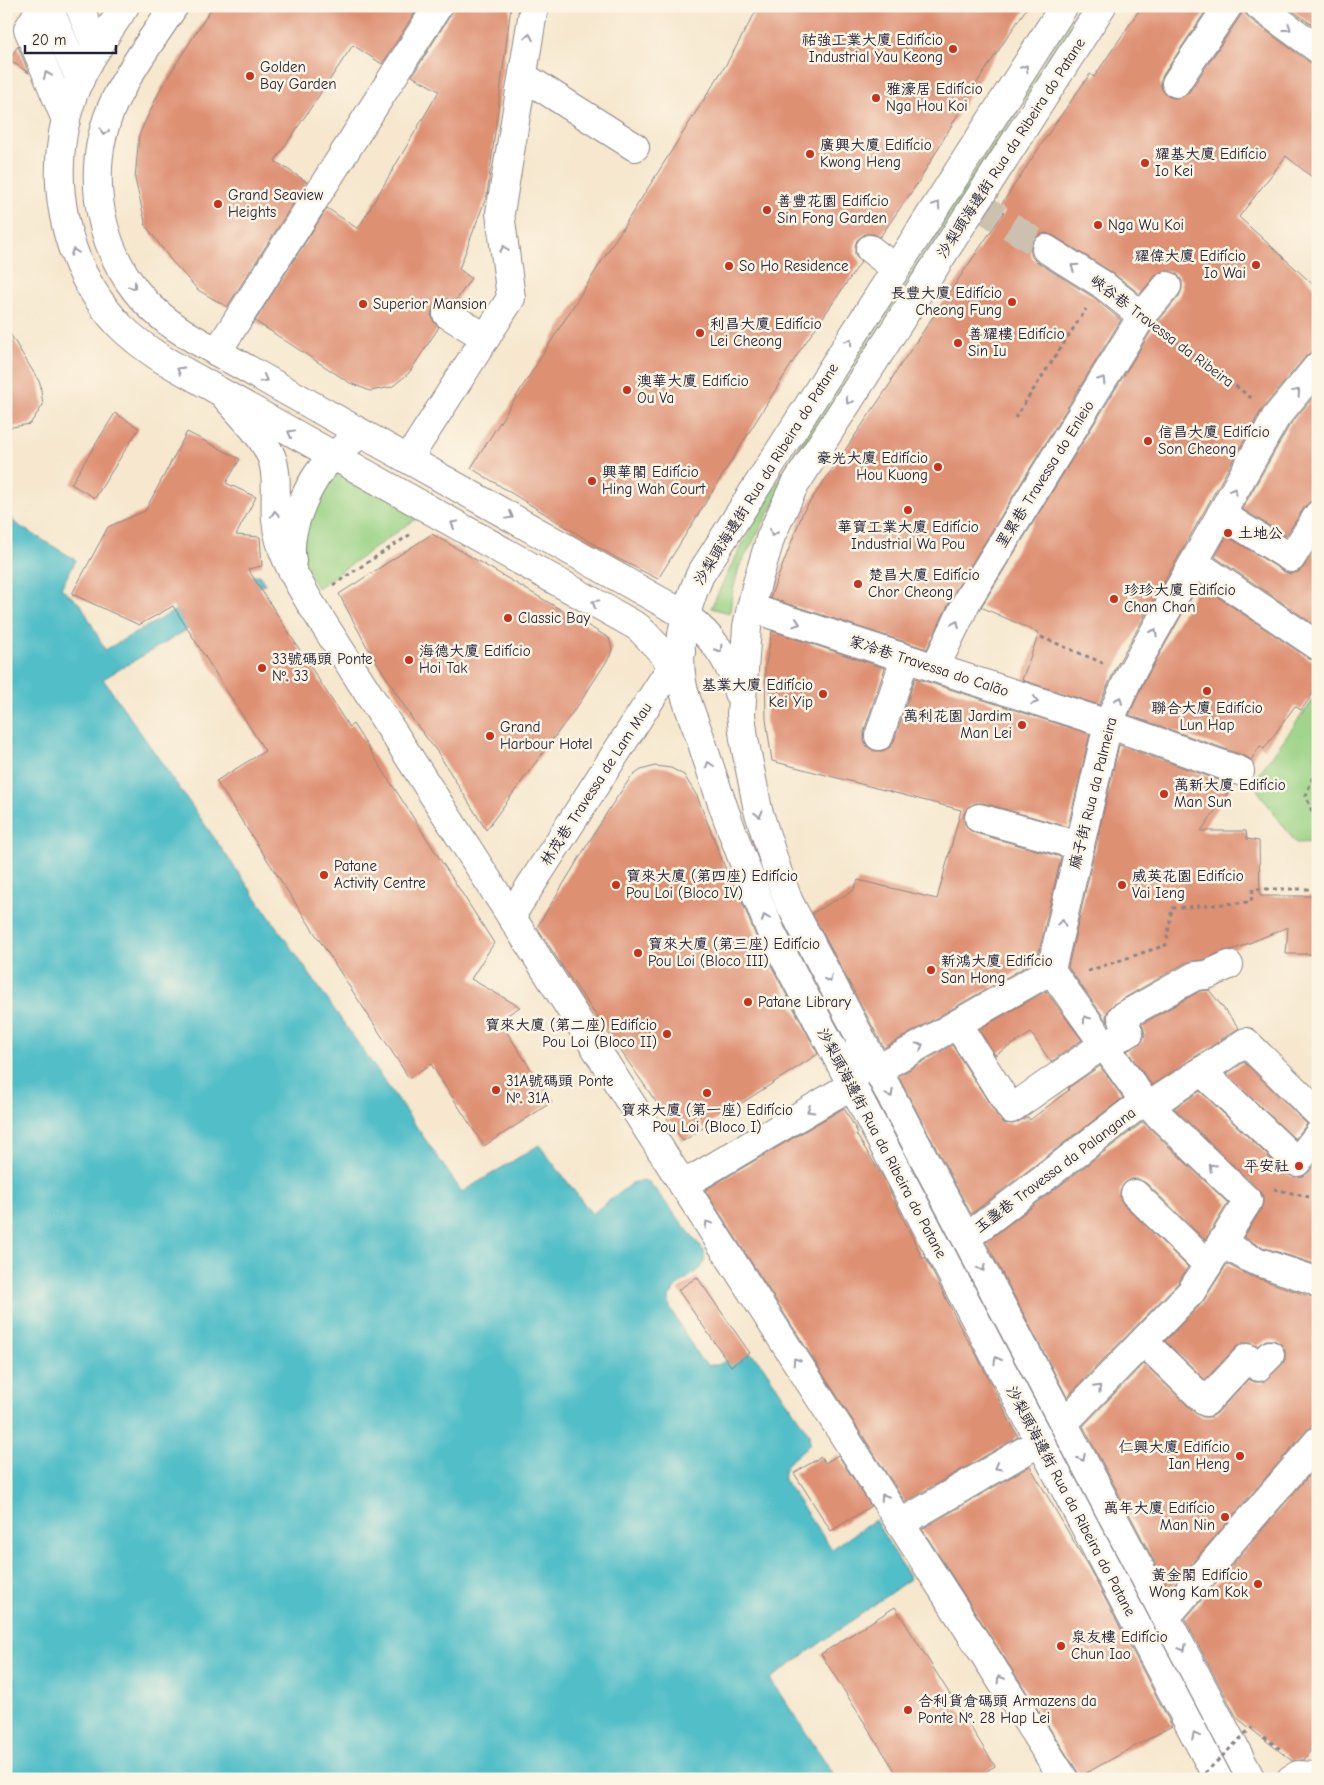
<svg xmlns="http://www.w3.org/2000/svg" width="1324" height="1785" font-family="'Comic Neue','LXGW WenKai TC',sans-serif">
	<rect width="100%" height="100%" fill="#fcf5e5"/>
	<filter id="ink" filterUnits="userSpaceOnUse"><feTurbulence type="fractalNoise" baseFrequency=".02" numOctaves="2"/><feDisplacementMap in="SourceGraphic" scale="10" xChannelSelector="R" yChannelSelector="G"/><feConvolveMatrix kernelMatrix="1 2 1 2 8 2 1 2 1" color-interpolation-filters="sRGB"/></filter>
	<filter id="wash" filterUnits="userSpaceOnUse"><feTurbulence type="fractalNoise" baseFrequency=".0096" numOctaves="4" result="noise"/><feDisplacementMap in="SourceGraphic" scale="20" xChannelSelector="R" yChannelSelector="G"/><feGaussianBlur stdDeviation="1.12" result="paint"/><feColorMatrix in="noise" values="0 0 0 0 0 0 0 0 0 0 0 0 0 0 0 0 0 1.4 0 .05"/><feComposite in="paint" operator="in"/></filter>
	<g filter="url(#wash)">
		<rect width="100%" height="100%" fill="#f6e7ce"/>
		<!-- green -->
		<g fill="#99d284" stroke="#5e7a60">
			<path d="M1079,6H1085L814,431L739,567L732,594L730,613L711,608C758,505 821,411 883,316C949,213 1014,109 1079,6Z"/>
			<polygon points="342,466 423,514 317,588 304,566 304,508"/>
			<polygon points="1318,693 1318,842 1296,843 1252,783"/>
		</g>
		<!-- water -->
		<path fill="#51bec8" stroke="#3a7082" d="M6,511L16,524L76,560L61,588L82,606L105,650L226,582L259,575L265,584L103,679L462,1192L539,1145L592,1214L632,1183L643,1180L650,1183L704,1251L705,1260L701,1268L676,1287L669,1297L670,1308L700,1359L708,1365H718L741,1353H749L759,1360L809,1434L810,1443C799,1456 781,1463 784,1480L832,1549L875,1520L910,1579L770,1679L837,1779H6Z"/>
		<g id="blocks">
			<!-- building -->
			<g fill="#de9073">
				<polygon points="213,6 419,6 382,64 353,45 275,161 307,182 227,307 198,290 170,259 146,226 135,179 139,135 161,88"/>
				<polygon points="454,6 511,6 487,195 459,269 471,278 456,301 447,298 440,300 434,305 431,314 434,322 439,327 409,373 392,387 370,391 350,383 255,321 327,208 358,229 439,91 412,76 451,14"/>
				<polygon points="759,6 1028,6 974,87 919,181 880,237 873,234 865,234 857,240 855,246 855,254 861,262 799,352 658,579 613,556 471,468 727,63"/>
				<polygon points="1142,6 1209,6 1163,75 1160,82 1162,90 1167,96 1174,98 1182,97 1189,92 1241,15 1243,6 1245,13 1250,19 1309,62 1318,64 1318,182 1286,156 1239,217 1318,289 1318,351 1312,352 1306,356 1262,409 1116,667 1099,705 1022,680 1039,633 981,607 1155,325 1179,296 1182,289 1182,281 1177,274 1170,271 1162,271 1155,276 1140,294 1110,271 1054,236 1046,233 1038,235 1033,240 1030,249 1032,257 1037,262 1093,297 1121,320 955,591 927,649 770,598 803,512 892,381 891,380 901,364 1004,212 999,208 1057,121 1090,74 1094,77"/>
				<polygon points="1286,6 1318,6 1318,29"/>
				<polygon points="18,46 29,73 9,60"/>
				<polygon points="6,327 40,383 43,405 30,424 6,428"/>
				<polygon points="1318,391 1318,500 1311,501 1305,506 1286,536 1242,509 1289,426"/>
				<polygon points="115,413 139,428 95,498 71,484"/>
				<polygon points="187,432 240,459 226,483 256,497 236,535 260,537 262,566 248,569 349,727 353,724 494,943 471,979 520,1007 499,1020 552,1102 484,1146 431,1064 409,1078 216,781 265,751 173,606 139,625 72,594 108,527 145,511"/>
				<polygon points="432,534 609,638 612,649 610,656 581,701 486,830 438,753 413,720 366,645 339,594"/>
				<polygon points="1227,536 1283,571 1290,574 1298,572 1304,567 1318,545 1318,627 1215,557"/>
				<polygon points="1199,584 1309,659 1318,661 1318,687 1301,710 1295,706 1264,749 1260,746 1251,760 1245,756 1129,715 1144,682"/>
				<polygon points="772,631 885,668 864,731 864,740 867,746 874,751 883,751 890,747 894,741 915,678 1090,734 1068,827 983,803 976,803 968,807 964,814 964,821 968,829 975,833 1061,857 1037,960 884,1048 812,913 853,891 858,880 937,899 961,810 772,761 766,719 765,669"/>
				<polygon points="1119,745 1233,785 1201,831 1246,831 1247,839 1259,841 1260,896 1318,896 1318,954 1286,954 1288,927 1232,950 1223,951 1203,960 1187,962 1114,1004 1109,1009 1106,1016 1108,1023 1068,967"/>
				<polygon points="655,766 671,768 684,775 697,796 728,875 741,899 757,939 818,1054 683,1141 560,963 537,927 611,806 631,777 641,770"/>
				<polygon points="1209,990 1239,1028 1152,1085 1127,1051 1142,1042 1145,1034 1142,1024 1200,991"/>
				<polygon points="1046,991 1082,1040 1051,1062 1031,1033 995,1055 979,1029"/>
				<polygon points="952,1045 998,1117 1004,1123 1013,1124 1028,1117 1030,1120 1069,1090 1068,1088 1100,1066 1123,1098 971,1214 898,1076"/>
				<polygon points="1244,1062 1307,1124 1295,1139 1226,1074"/>
				<polygon points="1200,1091 1287,1174 1294,1177 1303,1176 1309,1172 1318,1161 1318,1265 1259,1246 1244,1237 1261,1209 1263,1203 1263,1196 1259,1190 1174,1108"/>
				<polygon points="844,1108 858,1133 856,1134 884,1179 923,1259 925,1257 964,1334 975,1352 1018,1437 905,1502 705,1190"/>
				<polygon points="1143,1122 1228,1203 1205,1240 1146,1183 1138,1179 1131,1179 1124,1184 1120,1191 1120,1198 1124,1205 1188,1267 1179,1282 1067,1397 986,1242"/>
				<polygon points="1227,1264 1248,1275 1318,1299 1318,1426 1312,1426 1306,1431 1169,1590 1083,1426 1144,1363 1195,1413 1203,1417 1211,1417 1217,1413 1248,1379 1255,1382 1263,1382 1281,1366 1285,1360 1285,1351 1281,1344 1274,1340 1266,1340 1257,1346 1250,1343 1243,1343 1236,1347 1205,1380 1165,1341 1202,1303"/>
				<polygon points="697,1277 750,1353 731,1366 678,1290"/>
				<polygon points="838,1455 871,1506 831,1531 794,1473 821,1457 825,1463"/>
				<polygon points="1318,1465 1318,1740 1304,1760 1292,1761 1237,1718 1185,1619"/>
				<polygon points="1030,1466 1089,1568 1172,1726 1079,1777 1077,1771 922,1529"/>
				<polygon points="895,1607 995,1766 974,1779 900,1779 821,1654"/>
			</g>
		</g>
	</g>
	<g filter="url(#ink)">
		<use href="#blocks" fill-opacity="0" stroke="#8c8484" stroke-width="1"/>
		<g fill="none" stroke-linecap="round" stroke-linejoin="round">
			<!-- minor-tunnel -->
			<polyline stroke="#ccc0b1" stroke-width="28" stroke-dasharray="28 14" stroke-linecap="butt" points="975,203 1046,249"/>
			<!-- minor casing -->
			<g stroke="#8c8484" stroke-width="30">
				<g id="minor">
					<polyline points="42,6 28,29 66,120"/>
					<polyline points="48,6 80,80"/>
					<polyline points="79,6 97,49"/>
					<polyline points="1259,6 1318,49"/>
					<polyline points="523,76 635,147"/>
					<polyline points="1176,83 1228,6"/>
					<polyline points="870,249 888,263 894,272"/>
					<polyline points="1046,249 1102,284 1142,316"/>
					<polyline points="447,314 486,338"/>
					<polyline points="217,352 438,6"/>
					<path d="M224,395C240,414 261,433 271,456C279,475 274,500 276,520C279,551 294,575 309,601L1064,1779"/>
					<polyline points="408,459 511,298 500,213 534,6"/>
					<polyline points="1221,514 1291,558 1318,515"/>
					<path d="M292,561C286,532 306,489 323,467C334,454 348,444 361,433"/>
					<polyline points="1194,562 1318,646"/>
					<polyline points="751,608 1108,724 1240,771"/>
					<polyline points="935,668 968,599 1142,316 1167,286"/>
					<polyline points="879,736 905,659"/>
					<polyline points="979,818 1080,846"/>
					<polyline points="511,916 681,652"/>
					<polyline points="957,1024 1011,1109 1104,1044 1129,1033 1122,1017 1195,976 1207,975 1229,965"/>
					<polyline points="877,1070 1051,970"/>
					<polyline points="1201,1071 1297,1162 1318,1135"/>
					<polyline points="1149,1106 1246,1042 1318,1113"/>
					<path d="M683,1185L852,1085C861,1066 862,1056 859,1035"/>
					<polyline points="1135,1194 1208,1265"/>
					<polyline points="966,1238 1144,1101"/>
					<polyline points="1221,1243 1253,1260 1313,1280 1318,1283"/>
					<polyline points="1144,1342 1206,1402 1247,1358 1258,1367 1270,1355"/>
					<polyline points="1064,1423 1191,1292 1248,1201 1144,1101 1051,970 1108,724 1130,675 1276,417 1318,366"/>
					<polyline points="901,1523 1040,1442"/>
					<polyline points="1166,1617 1318,1441"/>
					<polyline points="1291,1779 1298,1775 1314,1776"/>
				</g>
			</g>
			<!-- major casing -->
			<g stroke="#8c8484" stroke-width="30">
				<g id="major">
					<path d="M125,6C106,35 85,63 73,95C45,174 62,265 120,326C133,339 147,349 162,359L638,627C655,644 670,659 681,681"/>
					<path d="M174,6C154,37 131,67 115,100C86,161 94,237 136,291C152,311 172,326 194,339L685,615C712,637 730,658 738,693"/>
					<path d="M1064,6L700,575C686,607 676,646 682,682C685,701 696,724 702,743C722,807 746,870 771,932L1218,1779"/>
					<polyline points="1102,6 793,488 771,536 757,583 751,608 747,627 741,714 744,739 758,810 778,873 789,902 1251,1779"/>
				</g>
			</g>
			<!-- path -->
			<g stroke="#8c8484" stroke-width="3" stroke-dasharray="4 4" stroke-linecap="butt">
				<polyline points="1165,333 1254,400"/>
				<polyline points="1015,418 1086,309"/>
				<polyline points="333,585 411,534"/>
				<polyline points="1041,637 1103,663"/>
				<polyline points="1318,772 1313,776 1306,796 1313,814 1318,817"/>
				<polyline points="1088,971 1166,945 1172,908 1251,902 1253,889 1318,889"/>
				<polyline points="1274,1189 1318,1199"/>
				<polyline points="1264,1737 1283,1751"/>
			</g>
			<!-- minor -->
			<use href="#minor" stroke="#fff" stroke-width="28"/>
			<!-- major -->
			<use href="#major" stroke="#fff" stroke-width="28"/>
			<!-- path-bridge -->
			<polyline stroke="#8c8484" stroke-width="3" stroke-dasharray="4 4" stroke-linecap="butt" points="1199,1779 1252,1727"/>
		</g>
		<!-- one-way arrows -->
		<defs><path id="oneway-chevron" d="M-2-3.5L2.5 0L-2 3.5" fill="none" stroke-width="1.6" stroke-linecap="round" stroke-linejoin="round" transform="scale(1.25)"/></defs>
		<g stroke="#9c9ca7">
			<use href="#oneway-chevron" transform="translate(1288 28) rotate(36)"/>
			<use href="#oneway-chevron" transform="translate(529 37) rotate(-81)"/>
			<use href="#oneway-chevron" transform="translate(1025 68) rotate(-57)"/>
			<use href="#oneway-chevron" transform="translate(47 75) rotate(-113)"/>
			<use href="#oneway-chevron" transform="translate(104 132) rotate(105)"/>
			<use href="#oneway-chevron" transform="translate(937 205) rotate(-57)"/>
			<use href="#oneway-chevron" transform="translate(504 249) rotate(-97)"/>
			<use href="#oneway-chevron" transform="translate(74 252) rotate(-111)"/>
			<use href="#oneway-chevron" transform="translate(1074 267) rotate(-147)"/>
			<use href="#oneway-chevron" transform="translate(133 286) rotate(54)"/>
			<use href="#oneway-chevron" transform="translate(849 342) rotate(-57)"/>
			<use href="#oneway-chevron" transform="translate(180 370) rotate(-150)"/>
			<use href="#oneway-chevron" transform="translate(264 379) rotate(29)"/>
			<use href="#oneway-chevron" transform="translate(1102 380) rotate(-58)"/>
			<use href="#oneway-chevron" transform="translate(1297 392) rotate(-50)"/>
			<use href="#oneway-chevron" transform="translate(849 401) rotate(123)"/>
			<use href="#oneway-chevron" transform="translate(291 433) rotate(-151)"/>
			<use href="#oneway-chevron" transform="translate(1234 491) rotate(-60)"/>
			<use href="#oneway-chevron" transform="translate(275 514) rotate(-94)"/>
			<use href="#oneway-chevron" transform="translate(510 516) rotate(29)"/>
			<use href="#oneway-chevron" transform="translate(454 524) rotate(-151)"/>
			<use href="#oneway-chevron" transform="translate(773 533) rotate(112)"/>
			<use href="#oneway-chevron" transform="translate(595 603) rotate(-151)"/>
			<use href="#oneway-chevron" transform="translate(797 623) rotate(18)"/>
			<use href="#oneway-chevron" transform="translate(956 624) rotate(-65)"/>
			<use href="#oneway-chevron" transform="translate(1154 632) rotate(-61)"/>
			<use href="#oneway-chevron" transform="translate(719 649) rotate(58)"/>
			<use href="#oneway-chevron" transform="translate(1119 700) rotate(-66)"/>
			<use href="#oneway-chevron" transform="translate(1035 701) rotate(18)"/>
			<use href="#oneway-chevron" transform="translate(709 765) rotate(-108)"/>
			<use href="#oneway-chevron" transform="translate(759 814) rotate(75)"/>
			<use href="#oneway-chevron" transform="translate(765 918) rotate(-112)"/>
			<use href="#oneway-chevron" transform="translate(1062 923) rotate(-77)"/>
			<use href="#oneway-chevron" transform="translate(829 979) rotate(62)"/>
			<use href="#oneway-chevron" transform="translate(1086 1019) rotate(-126)"/>
			<use href="#oneway-chevron" transform="translate(920 1046) rotate(-30)"/>
			<use href="#oneway-chevron" transform="translate(890 1094) rotate(62)"/>
			<use href="#oneway-chevron" transform="translate(810 1110) rotate(149)"/>
			<use href="#oneway-chevron" transform="translate(1212 1167) rotate(-136)"/>
			<use href="#oneway-chevron" transform="translate(708 1224) rotate(-123)"/>
			<use href="#oneway-chevron" transform="translate(982 1268) rotate(62)"/>
			<use href="#oneway-chevron" transform="translate(997 1360) rotate(-118)"/>
			<use href="#oneway-chevron" transform="translate(796 1361) rotate(-123)"/>
			<use href="#oneway-chevron" transform="translate(1098 1388) rotate(-46)"/>
			<use href="#oneway-chevron" transform="translate(1082 1458) rotate(62)"/>
			<use href="#oneway-chevron" transform="translate(998 1467) rotate(150)"/>
			<use href="#oneway-chevron" transform="translate(884 1497) rotate(-123)"/>
			<use href="#oneway-chevron" transform="translate(1183 1648) rotate(62)"/>
			<use href="#oneway-chevron" transform="translate(1000 1679) rotate(-122)"/>
			<use href="#oneway-chevron" transform="translate(1195 1736) rotate(-118)"/>
		</g>
	</g>
	<!-- markers -->
	<g fill="#c8321e" stroke="#fcf5e5" stroke-width="2">
		<circle cx="953" cy="49" r="5"/>
		<circle cx="250" cy="76" r="5"/>
		<circle cx="876" cy="98" r="5"/>
		<circle cx="810" cy="154" r="5"/>
		<circle cx="1145" cy="163" r="5"/>
		<circle cx="218" cy="204" r="5"/>
		<circle cx="767" cy="210" r="5"/>
		<circle cx="1098" cy="225" r="5"/>
		<circle cx="1256" cy="265" r="5"/>
		<circle cx="729" cy="266" r="5"/>
		<circle cx="1012" cy="302" r="5"/>
		<circle cx="363" cy="304" r="5"/>
		<circle cx="700" cy="333" r="5"/>
		<circle cx="958" cy="343" r="5"/>
		<circle cx="627" cy="390" r="5"/>
		<circle cx="1148" cy="441" r="5"/>
		<circle cx="938" cy="467" r="5"/>
		<circle cx="592" cy="481" r="5"/>
		<circle cx="908" cy="510" r="5"/>
		<circle cx="1228" cy="533" r="5"/>
		<circle cx="858" cy="584" r="5"/>
		<circle cx="1114" cy="599" r="5"/>
		<circle cx="508" cy="618" r="5"/>
		<circle cx="409" cy="660" r="5"/>
		<circle cx="262" cy="668" r="5"/>
		<circle cx="1207" cy="691" r="5"/>
		<circle cx="823" cy="694" r="5"/>
		<circle cx="1022" cy="725" r="5"/>
		<circle cx="490" cy="736" r="5"/>
		<circle cx="1164" cy="794" r="5"/>
		<circle cx="324" cy="875" r="5"/>
		<circle cx="616" cy="885" r="5"/>
		<circle cx="1122" cy="885" r="5"/>
		<circle cx="638" cy="953" r="5"/>
		<circle cx="931" cy="970" r="5"/>
		<circle cx="748" cy="1002" r="5"/>
		<circle cx="667" cy="1034" r="5"/>
		<circle cx="496" cy="1090" r="5"/>
		<circle cx="707" cy="1093" r="5"/>
		<circle cx="1299" cy="1166" r="5"/>
		<circle cx="1240" cy="1456" r="5"/>
		<circle cx="1225" cy="1517" r="5"/>
		<circle cx="1258" cy="1584" r="5"/>
		<circle cx="1061" cy="1646" r="5"/>
		<circle cx="908" cy="1710" r="5"/>
	</g>
	<g text-anchor="middle" dominant-baseline="central" stroke-width="5" stroke-linejoin="round" paint-order="stroke">
		<!-- poi labels -->
		<g font-size="15" fill="#22223b" stroke="#fcf5e5" text-anchor="start">
			<text x="943" y="40" text-anchor="end">祐強工業大廈 Edifício<tspan x="943" dy="17">Industrial Yau Keong</tspan></text>
			<text x="260" y="67">Golden<tspan x="260" dy="17">Bay Garden</tspan></text>
			<text x="886" y="89">雅濠居 Edifício<tspan x="886" dy="17">Nga Hou Koi</tspan></text>
			<text x="820" y="145">廣興大廈 Edifício<tspan x="820" dy="17">Kwong Heng</tspan></text>
			<text x="1155" y="154">耀基大廈 Edifício<tspan x="1155" dy="17">Io Kei</tspan></text>
			<text x="228" y="195">Grand Seaview<tspan x="228" dy="17">Heights</tspan></text>
			<text x="777" y="201">善豐花園 Edifício<tspan x="777" dy="17">Sin Fong Garden</tspan></text>
			<text x="1108" y="225">Nga Wu Koi</text>
			<text x="1246" y="256" text-anchor="end">耀偉大廈 Edifício<tspan x="1246" dy="17">Io Wai</tspan></text>
			<text x="739" y="266">So Ho Residence</text>
			<text x="1002" y="293" text-anchor="end">長豐大廈 Edifício<tspan x="1002" dy="17">Cheong Fung</tspan></text>
			<text x="373" y="304">Superior Mansion</text>
			<text x="710" y="324">利昌大廈 Edifício<tspan x="710" dy="17">Lei Cheong</tspan></text>
			<text x="968" y="334">善耀樓 Edifício<tspan x="968" dy="17">Sin Iu</tspan></text>
			<text x="637" y="381">澳華大廈 Edifício<tspan x="637" dy="17">Ou Va</tspan></text>
			<text x="1158" y="432">信昌大廈 Edifício<tspan x="1158" dy="17">Son Cheong</tspan></text>
			<text x="928" y="458" text-anchor="end">豪光大廈 Edifício<tspan x="928" dy="17">Hou Kuong</tspan></text>
			<text x="602" y="472">興華閣 Edifício<tspan x="602" dy="17">Hing Wah Court</tspan></text>
			<text x="908" y="527" text-anchor="middle">華寶工業大廈 Edifício<tspan x="908" dy="17">Industrial Wa Pou</tspan></text>
			<text x="1238" y="533">土地公</text>
			<text x="868" y="575">楚昌大廈 Edifício<tspan x="868" dy="17">Chor Cheong</tspan></text>
			<text x="1124" y="590">珍珍大廈 Edifício<tspan x="1124" dy="17">Chan Chan</tspan></text>
			<text x="518" y="618">Classic Bay</text>
			<text x="419" y="651">海德大廈 Edifício<tspan x="419" dy="17">Hoi Tak</tspan></text>
			<text x="272" y="659">33號碼頭 Ponte<tspan x="272" dy="17">Nº. 33</tspan></text>
			<text x="813" y="685" text-anchor="end">基業大廈 Edifício<tspan x="813" dy="17">Kei Yip</tspan></text>
			<text x="1207" y="708" text-anchor="middle">聯合大廈 Edifício<tspan x="1207" dy="17">Lun Hap</tspan></text>
			<text x="1012" y="716" text-anchor="end">萬利花園 Jardim<tspan x="1012" dy="17">Man Lei</tspan></text>
			<text x="500" y="727">Grand<tspan x="500" dy="17">Harbour Hotel</tspan></text>
			<text x="1174" y="785">萬新大廈 Edifício<tspan x="1174" dy="17">Man Sun</tspan></text>
			<text x="334" y="866">Patane<tspan x="334" dy="17">Activity Centre</tspan></text>
			<text x="626" y="876">寶來大廈 (第四座) Edifício<tspan x="626" dy="17">Pou Loi (Bloco IV)</tspan></text>
			<text x="1132" y="876">威英花園 Edifício<tspan x="1132" dy="17">Vai Ieng</tspan></text>
			<text x="648" y="944">寶來大廈 (第三座) Edifício<tspan x="648" dy="17">Pou Loi (Bloco III)</tspan></text>
			<text x="941" y="961">新鴻大廈 Edifício<tspan x="941" dy="17">San Hong</tspan></text>
			<text x="758" y="1002">Patane Library</text>
			<text x="657" y="1025" text-anchor="end">寶來大廈 (第二座) Edifício<tspan x="657" dy="17">Pou Loi (Bloco II)</tspan></text>
			<text x="506" y="1081">31A號碼頭 Ponte<tspan x="506" dy="17">Nº. 31A</tspan></text>
			<text x="707" y="1110" text-anchor="middle">寶來大廈 (第一座) Edifício<tspan x="707" dy="17">Pou Loi (Bloco I)</tspan></text>
			<text x="1289" y="1166" text-anchor="end">平安社</text>
			<text x="1230" y="1447" text-anchor="end">仁興大廈 Edifício<tspan x="1230" dy="17">Ian Heng</tspan></text>
			<text x="1215" y="1508" text-anchor="end">萬年大廈 Edifício<tspan x="1215" dy="17">Man Nin</tspan></text>
			<text x="1248" y="1575" text-anchor="end">黃金閣 Edifício<tspan x="1248" dy="17">Wong Kam Kok</tspan></text>
			<text x="1071" y="1637">泉友樓 Edifício<tspan x="1071" dy="17">Chun Iao</tspan></text>
			<text x="918" y="1701">合利貨倉碼頭 Armazens da<tspan x="918" dy="17">Ponte Nº. 28 Hap Lei</tspan></text>
		</g>
		<!-- street labels -->
		<g font-size="15" fill="#22223b" stroke="#fcf5e5">
			<text transform="translate(1011 148) rotate(-57)">沙梨頭海邊街 Rua da Ribeira do Patane</text>
			<text transform="translate(1162 331) rotate(37)">峽谷巷 Travessa da Ribeira</text>
			<text transform="translate(766 474) rotate(-58)">沙梨頭海邊街 Rua da Ribeira do Patane</text>
			<text transform="translate(1045 474) rotate(-58)">罣累巷 Travessa do Enleio</text>
			<text transform="translate(929 666) rotate(18)">家冷巷 Travessa do Calão</text>
			<text transform="translate(596 784) rotate(-57)">林茂巷 Travessa de Lam Mau</text>
			<text transform="translate(1093 793) rotate(-76)">麻子街 Rua da Palmeira</text>
			<text transform="translate(882 1143) rotate(62)">沙梨頭海邊街 Rua da Ribeira do Patane</text>
			<text transform="translate(1055 1170) rotate(-37)">玉盞巷 Travessa da Palangana</text>
			<text transform="translate(1071 1501) rotate(62)">沙梨頭海邊街 Rua da Ribeira do Patane</text>
		</g>
	</g>
	<!-- margin -->
	<rect width="1324" height="1785" fill="none" stroke="#fcf5e5" stroke-width="25"/>
	<!-- scale -->
	<path d="M25 45v8h91v-8" fill="none" stroke="#22223b" stroke-width="2.5"/>
	<text x="32" y="45" font-size="15" fill="#22223b" stroke="#fcf5e5" stroke-width="4" paint-order="stroke">20 m</text>
</svg>
